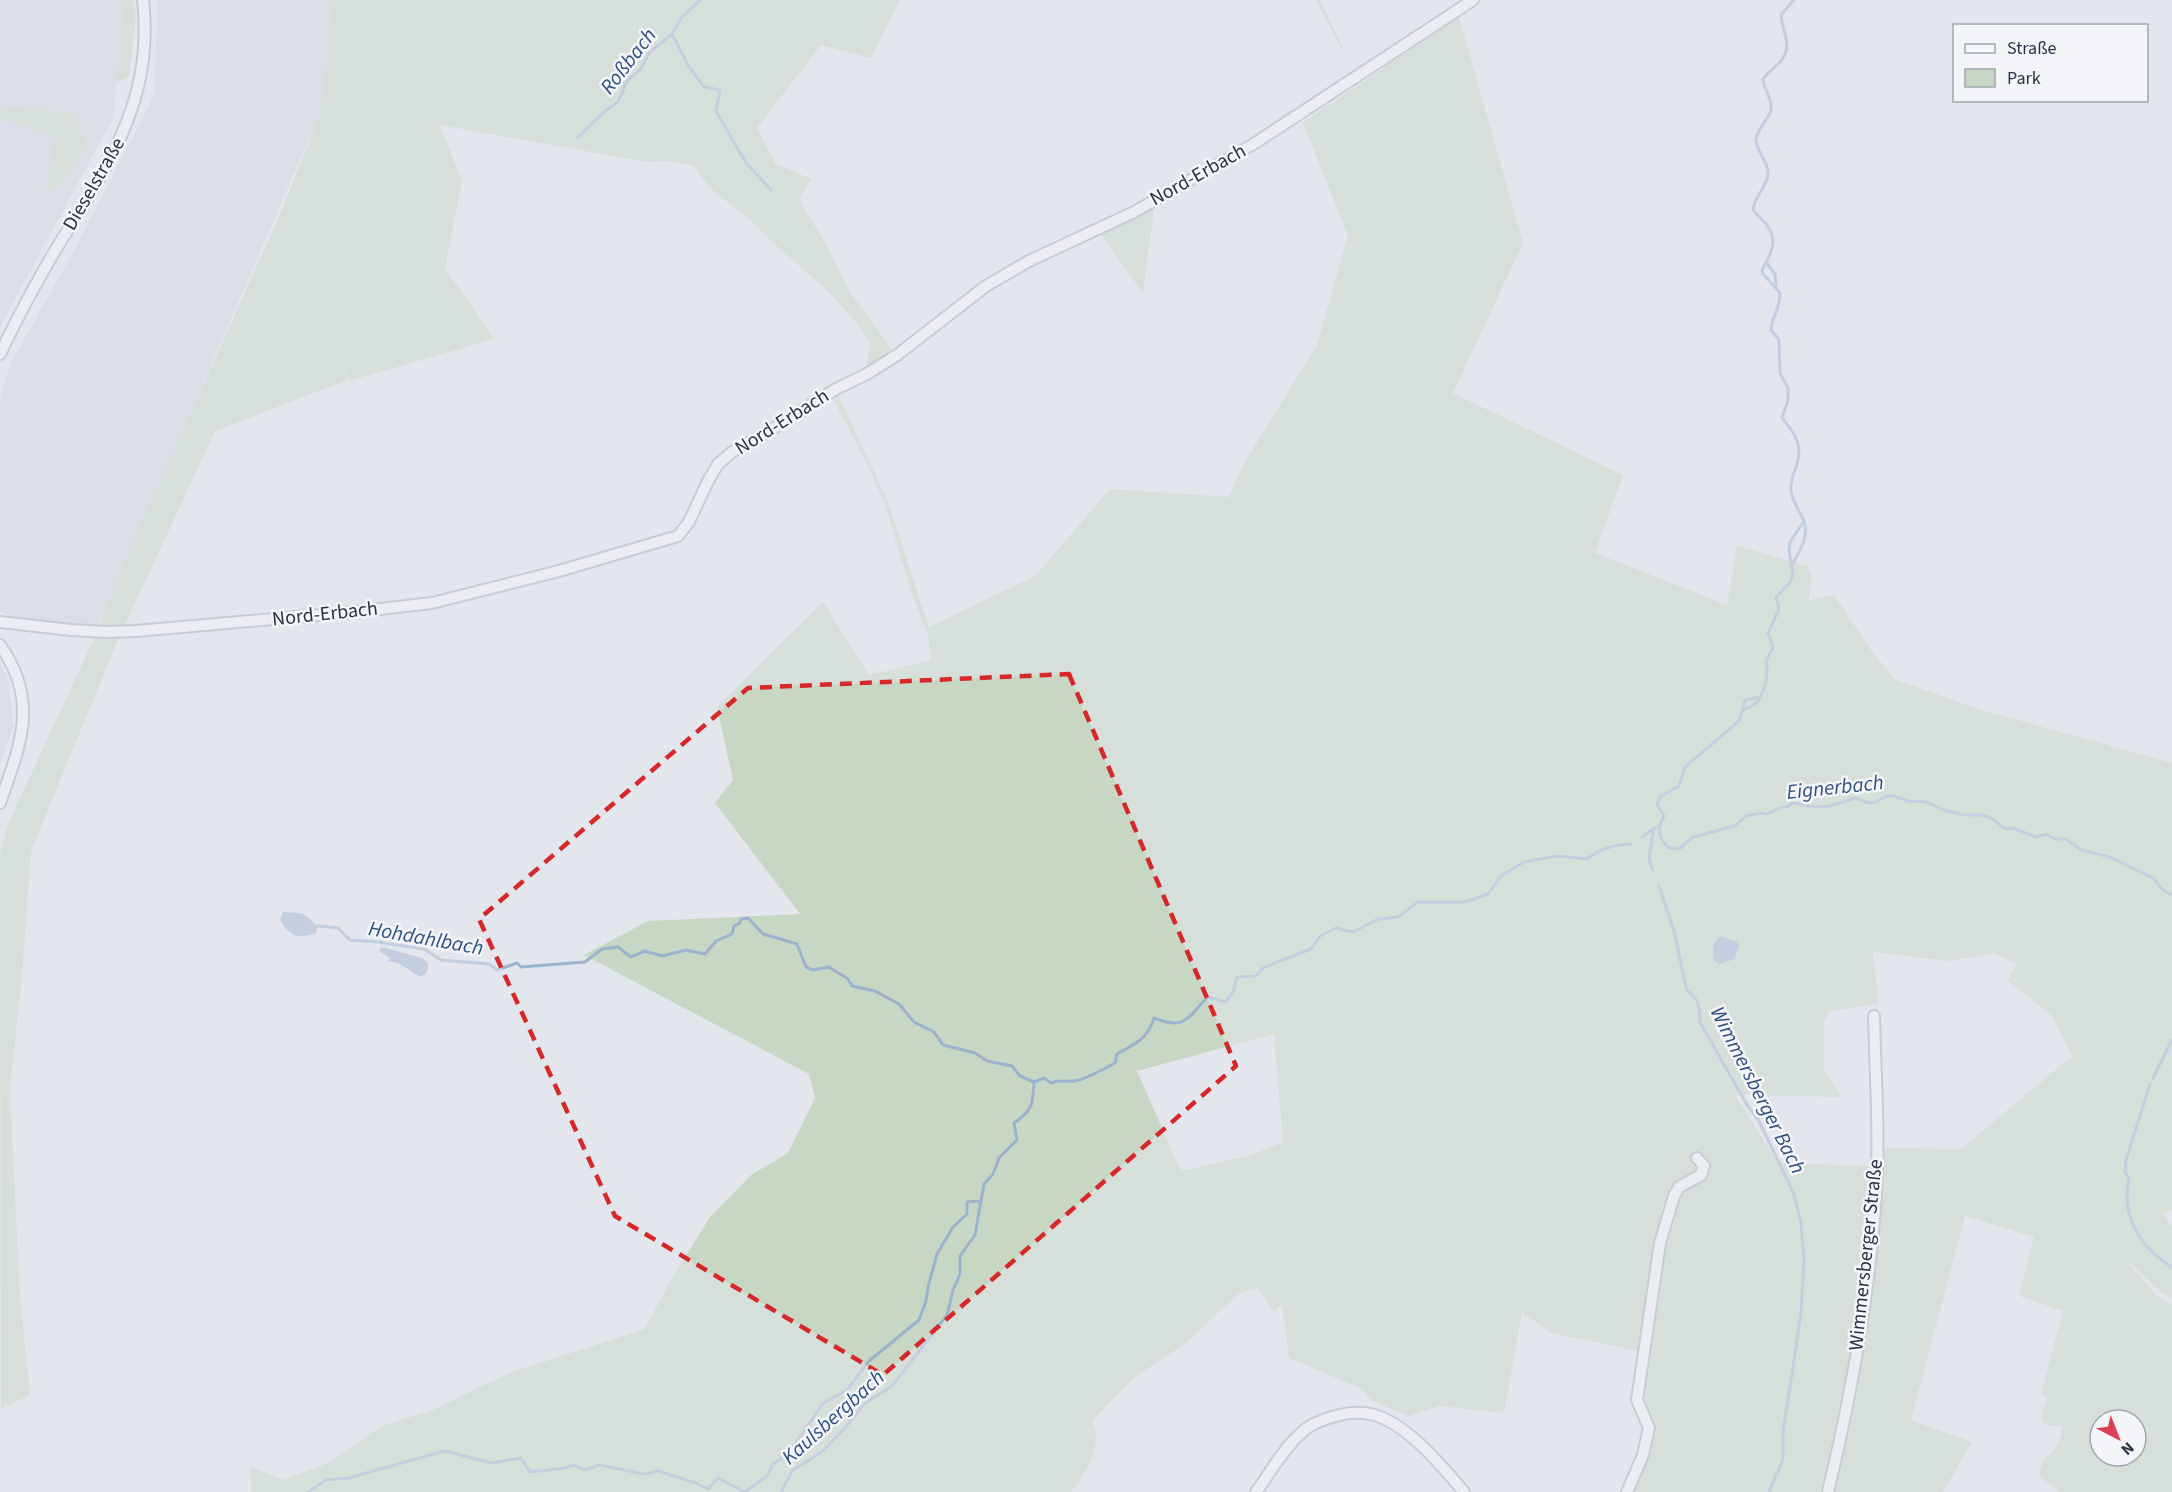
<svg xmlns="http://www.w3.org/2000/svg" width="2172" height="1492" font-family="'Source Sans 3',sans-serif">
	<rect width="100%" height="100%" fill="#e3e6ec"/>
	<!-- built -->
	<g fill="#d1d5de">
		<polygon points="0,0 121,0 123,13 113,118 0,327"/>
		<polygon points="158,0 332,0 334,14 321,111 97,628 8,616 0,611 0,398 11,363 74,251 154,95"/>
		<polygon points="0,662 9,682 13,728 0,764"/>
	</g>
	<!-- green -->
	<g fill="#c8d7c3" fill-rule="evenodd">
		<polygon points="121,0 133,0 136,15 129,77 116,83 123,13"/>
		<polygon points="330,0 900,0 871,58 821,45 757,128 775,163 811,179 800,197 805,210 826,244 850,292 895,354 866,374 870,343 859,326 830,293 772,242 751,221 710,188 693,165 665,161 647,162 440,125 462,181 445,268 494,339 349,381 340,361 347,380 215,431 117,642 31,851 23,963 10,1091 20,1296 30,1395 1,1409 0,854 7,826 92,643 135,537 282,210 321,111 332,16"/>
		<polygon points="1315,0 1320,0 1350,63"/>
		<path d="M1459,17L1523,243L1453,393L1623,475L1595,553L1727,605L1737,546L1808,566L1812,575L1809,600L1834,595L1873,653L1896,680L1982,710L2172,763V1210L2164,1214L2172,1227V1298L2161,1292L2125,1259L2157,1296L2172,1305V1492H2060L2039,1476L2043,1460C2053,1454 2063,1438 2062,1426H2052L2043,1423L2041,1414L2047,1398L2041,1394L2063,1311L2019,1296L2034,1237L1965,1216L1911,1420L1972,1442L1943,1492H1632L1653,1428L1645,1399L1648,1353L1551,1333L1522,1312L1504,1413L1440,1406L1408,1416L1371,1400L1362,1389L1289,1358L1282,1304L1274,1312L1258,1288L1239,1293L1186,1343L1135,1377L1092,1421C1104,1444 1086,1474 1071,1492H251L252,1490L250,1466L283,1480L328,1463L382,1426L435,1409L509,1373L645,1329L670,1281L710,1217L751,1175L788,1153L815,1098L809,1074L584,955L648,921L800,914L715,803L733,780L717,707L823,602L869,675L931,660L928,636L912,595L885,504L868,466L830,393L836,390L888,502L929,627L1035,576L1110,489L1229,497L1243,465L1317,345L1348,235L1303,122ZM1873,952L1948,961L1994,953L2016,964L2008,981L2051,1015L2072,1056L1961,1149L1881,1148L1872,1151V1166L1778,1163L1735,1095L1842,1097L1824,1071V1021L1829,1011L1879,1004ZM1274,1034L1283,1142L1252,1155L1181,1171L1137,1071ZM2100,1420H2136V1456H2100Z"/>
		<polygon points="0,107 73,113 86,145 62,184 47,190 54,136 0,119"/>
		<polygon points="1155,202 1143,293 1099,232"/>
	</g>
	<!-- water -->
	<g fill="#9bb3cf">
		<path d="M283,912L302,913L318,926L316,933C299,939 289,937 280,920Z"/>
		<path d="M1721,937L1736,941L1739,945L1735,959L1719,964L1714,961C1713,950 1710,943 1721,937Z"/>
		<path d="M382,947L422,958L428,963C427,988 411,970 403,966C398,963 393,962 388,961L390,958L379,951Z"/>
	</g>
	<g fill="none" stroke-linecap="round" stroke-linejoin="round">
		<!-- stream -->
		<g stroke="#9bb3cf" stroke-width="3">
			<path d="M1794,0L1781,15C1782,32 1794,46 1780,62C1775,68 1768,72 1763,79C1763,89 1773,99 1771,110C1768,121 1757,128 1756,140C1756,152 1769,161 1768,175C1766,188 1755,196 1753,209C1756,215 1761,218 1766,224C1779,240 1771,254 1762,270L1763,274L1780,293C1781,307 1772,316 1771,330L1779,340L1780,373L1788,388V401L1782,417C1787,426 1794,431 1797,441C1804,462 1789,474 1791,491C1792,501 1800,512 1804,521L1790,542L1789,550L1793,575L1790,583L1776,597L1779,609L1768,633L1773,648L1766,661C1769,673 1765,693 1756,703C1753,707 1747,707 1743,710L1739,721L1685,767L1679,786L1661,796L1657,804L1664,816C1657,828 1658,836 1667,847L1679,849L1693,837L1735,826L1746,816L1760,813L1767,814L1782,807H1787L1792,803L1815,807L1830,806L1855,798L1869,803L1876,802L1887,796H1893L1909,801L1926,802L1944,810L1964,815H1982L1991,818L2006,829L2013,828L2036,837L2046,834L2055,839H2066L2081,850L2110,857L2153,878L2164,891L2172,895"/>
			<polyline points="672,34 689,67 704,87 720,90 716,111 746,163 771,190"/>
			<polyline points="577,138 605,111 618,102 627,81 641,69 649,53 672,34 682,17 700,0"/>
			<polyline points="1766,262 1775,274 1776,286"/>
			<path d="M1793,563C1801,549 1809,537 1804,521"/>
			<polyline points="1743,710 1745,700 1759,697"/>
			<polyline points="1653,831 1649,860 1653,870"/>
			<polyline points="1642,837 1658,826"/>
			<path d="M1659,886L1674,931L1687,991C1699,998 1700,1008 1700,1022L1747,1105L1759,1121L1794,1194L1801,1223L1804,1260L1801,1313L1783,1433V1459L1769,1492"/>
			<polyline points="318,926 338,928 350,940 378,942 424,949 441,960 489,964 497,970 517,963 521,967 585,962 602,949 618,947 631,957 645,951 662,956 686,950 705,954 716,941 732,934 734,926 740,923 741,919 748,918 763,934 797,944 806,967 813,970 829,967 848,979 852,986 875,991 899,1004 914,1022 934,1032 943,1045 975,1053 987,1061 1012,1066 1020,1076 1034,1082"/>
			<polyline points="2153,1078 2172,1040"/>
			<path d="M1034,1082L1044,1078L1051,1083C1060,1079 1070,1083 1079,1080C1092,1076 1104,1069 1115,1063L1117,1054C1136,1043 1147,1040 1154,1018C1187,1031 1187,1017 1208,997L1226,1002L1234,990L1237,977L1256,976L1263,968L1311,949L1320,936L1336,928L1353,932L1378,919L1398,917L1418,902H1465L1488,894L1501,876L1524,862L1557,856L1587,859C1601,848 1614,845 1631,844"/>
			<path d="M2150,1084L2126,1160L2125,1172L2129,1178C2121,1217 2139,1246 2172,1267"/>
			<polyline points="308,1492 326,1480 348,1478 445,1451 492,1463 521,1458 530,1472 564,1468 574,1465 585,1470 599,1465 644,1474 658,1471 696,1483 708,1489 718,1478 745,1492 767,1476 773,1464 789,1453 823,1403 847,1390 869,1361 919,1320 926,1301 928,1287 937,1254 953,1227 967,1214 967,1202 981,1201"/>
			<path d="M781,1492L792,1471L823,1451L845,1428L864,1404L892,1386L947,1315L953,1290L960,1274V1256L975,1235L984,1184L993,1174L999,1158L1017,1140L1014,1123C1033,1110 1033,1104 1034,1082"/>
		</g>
		<!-- street casing -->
		<g stroke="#a7adb7" stroke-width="14">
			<g id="street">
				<path d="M0,354C17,318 36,283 56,249C106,168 155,101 143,0"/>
				<polyline points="0,622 71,630 106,632 136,631 354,612 432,603 559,571 678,536 689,522 708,481 718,464 732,452 768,432 836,389 867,374 897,355 986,286 1029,261 1134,212 1252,145 1473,0"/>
				<path d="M0,645C40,702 20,745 0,803"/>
				<path d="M1256,1492C1270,1473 1283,1449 1301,1433C1308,1426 1319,1421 1329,1418C1341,1414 1356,1411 1370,1414C1405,1421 1441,1465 1464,1492"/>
				<polyline points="1627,1492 1643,1455 1649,1428 1637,1400 1660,1243 1674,1196 1679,1187 1701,1175 1704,1166 1697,1158"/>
				<path d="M1828,1492C1853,1387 1873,1279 1877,1171C1879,1120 1875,1067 1874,1016"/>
			</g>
		</g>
		<!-- street -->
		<use href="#street" stroke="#f6f7fa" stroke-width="10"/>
	</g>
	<!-- marked area -->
	<path d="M0 0H2172V1492H0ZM1069,674L1236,1066L883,1375L615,1216L479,919L748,688Z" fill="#e3e6ec" fill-opacity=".55" fill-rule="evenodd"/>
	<path fill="none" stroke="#d62828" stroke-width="4.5" stroke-dasharray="12 8" stroke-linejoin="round" d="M1069,674L1236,1066L883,1375L615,1216L479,919L748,688Z"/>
	<g text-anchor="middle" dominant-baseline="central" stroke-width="5" stroke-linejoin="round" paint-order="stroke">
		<!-- street labels -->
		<g font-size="20" fill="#293346" stroke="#f3f5f9">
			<text transform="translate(1198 175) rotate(-29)">Nord-Erbach</text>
			<text transform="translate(94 184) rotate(-60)">Dieselstraße</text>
			<text transform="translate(782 422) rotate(-32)">Nord-Erbach</text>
			<text transform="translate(325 614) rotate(-6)">Nord-Erbach</text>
			<text transform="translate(1866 1255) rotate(-84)">Wimmersberger Straße</text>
		</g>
		<!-- water labels -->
		<g font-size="21" font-style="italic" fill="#2f517e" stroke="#f3f5f9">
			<text transform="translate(628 61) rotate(-52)">Roßbach</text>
			<text transform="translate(1835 787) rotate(-6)">Eignerbach</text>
			<text transform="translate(426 938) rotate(10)">Hohdahlbach</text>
			<text transform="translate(1758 1090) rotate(63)">Wimmersberger Bach</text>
			<text transform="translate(833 1417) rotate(-42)">Kaulsbergbach</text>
		</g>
	</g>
	<!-- legend -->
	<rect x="1953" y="24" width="195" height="78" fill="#f3f5f9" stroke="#a2a7b1" stroke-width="1.5"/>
	<rect x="1965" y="44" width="30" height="9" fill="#f6f7fa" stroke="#a2a7b1" stroke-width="1.5"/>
	<text x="2007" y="54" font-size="18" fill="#293346">Straße</text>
	<rect x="1965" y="69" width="30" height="18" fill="#c8d7c3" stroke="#a2a7b1" stroke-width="1.5"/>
	<text x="2007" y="84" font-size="18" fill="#293346">Park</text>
	<!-- north arrow -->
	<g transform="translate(2118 1438) rotate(138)"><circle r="28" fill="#f3f5f9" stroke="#a2a7b1" stroke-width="1.5"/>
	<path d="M0-4.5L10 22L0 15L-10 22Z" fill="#da3f54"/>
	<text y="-9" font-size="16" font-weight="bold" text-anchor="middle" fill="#293346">N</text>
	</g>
</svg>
